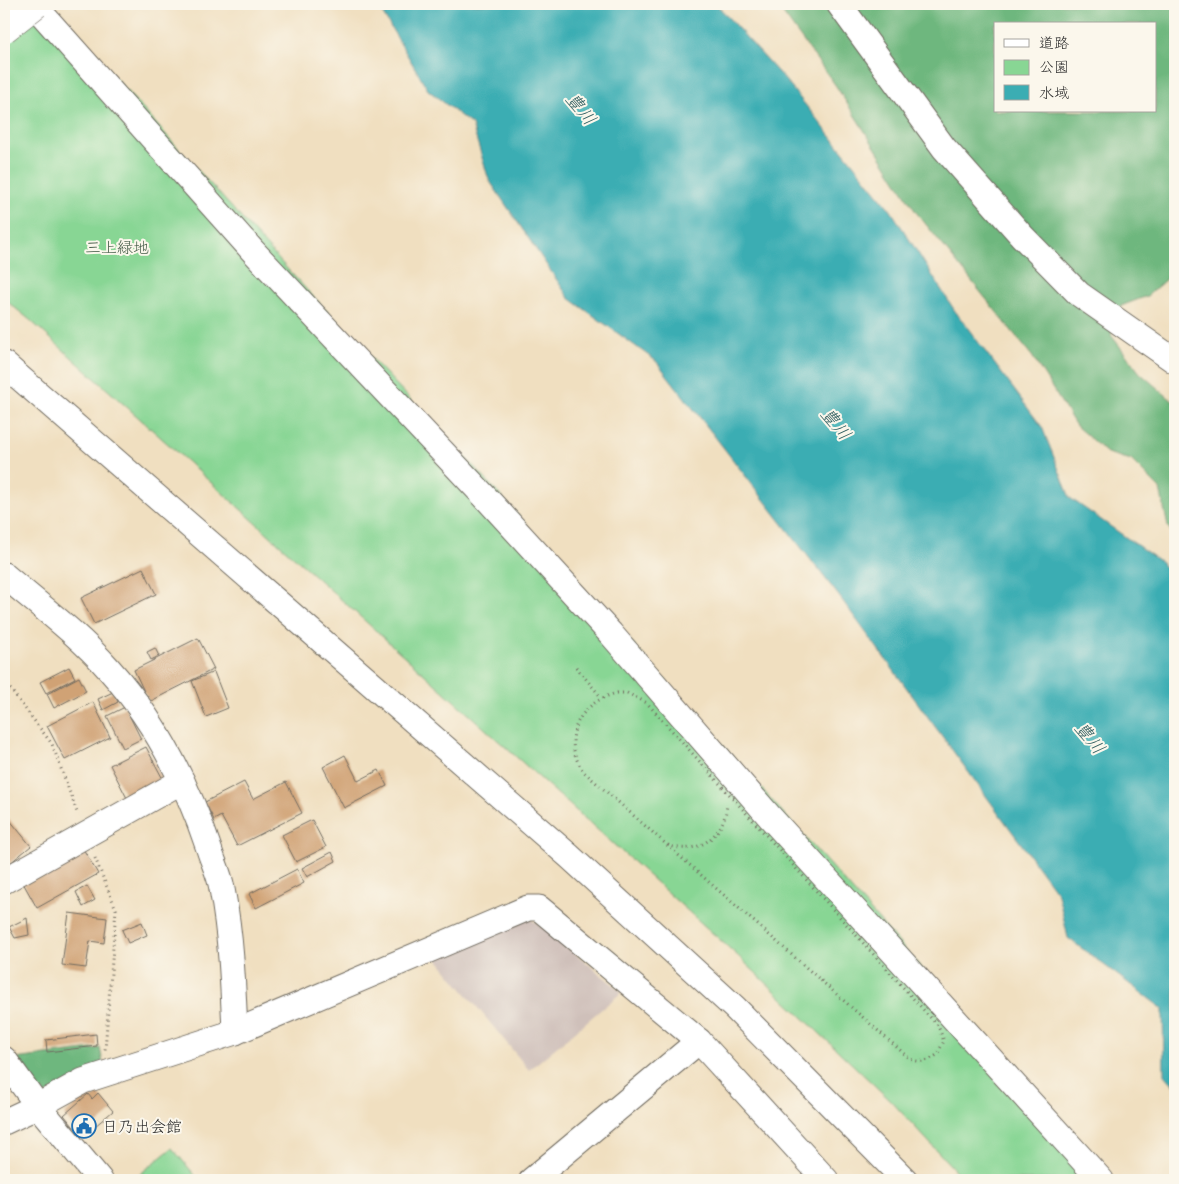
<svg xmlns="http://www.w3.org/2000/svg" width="1179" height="1184" font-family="Sriracha,'Klee One',sans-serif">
	<rect width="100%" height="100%" fill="#fbf7ec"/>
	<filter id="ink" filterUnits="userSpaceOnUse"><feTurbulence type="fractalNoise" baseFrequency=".02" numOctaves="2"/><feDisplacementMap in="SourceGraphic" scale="10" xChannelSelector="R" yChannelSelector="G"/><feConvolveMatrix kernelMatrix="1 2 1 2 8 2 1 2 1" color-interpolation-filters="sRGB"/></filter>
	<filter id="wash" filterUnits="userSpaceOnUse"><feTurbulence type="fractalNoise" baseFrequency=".0096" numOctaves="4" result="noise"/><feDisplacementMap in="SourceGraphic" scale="20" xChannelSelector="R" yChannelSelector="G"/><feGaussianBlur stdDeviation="1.12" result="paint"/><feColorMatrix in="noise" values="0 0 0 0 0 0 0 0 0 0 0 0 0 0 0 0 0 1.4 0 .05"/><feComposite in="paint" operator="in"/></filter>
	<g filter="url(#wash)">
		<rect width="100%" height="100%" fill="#f0dfc0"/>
		<!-- industrial -->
		<polygon fill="#cfc0ba" points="526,917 541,925 622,992 529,1070 435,956"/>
		<!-- green -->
		<g fill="#88d694" stroke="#5a8060">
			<polygon points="4,4 48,4 290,272 480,473 967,1019 1115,1180 964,1180 891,1101 738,956 30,320 4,299"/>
			<polygon points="172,1148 199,1180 133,1180"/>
		</g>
		<!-- forest -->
		<g fill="#6eb77e" stroke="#4c7154" fill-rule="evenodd">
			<path d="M776,4H1175V271L1147,296L1121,306L1111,335L1140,373L1175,403V538L1168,527L1160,489L1131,460L1107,453L1076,426L1032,356L916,212L836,86ZM995,24H1155V111H995Z"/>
			<polygon points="100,1048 104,1068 42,1096 15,1059"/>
		</g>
		<!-- water -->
		<polygon fill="#3badb3" stroke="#336c6f" points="377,4 716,4 786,81 890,209 955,311 1042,427 1070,498 1161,562 1175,581 1175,1086 1164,1074 1163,1009 1068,938 1058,894 842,600 656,361 569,298 489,180 472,125 428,90"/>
		<g id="blocks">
			<!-- building -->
			<g fill="#d0a275">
				<polygon points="143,568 156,594 94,624 81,598"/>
				<polygon points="198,638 214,669 149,702 134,670"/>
				<polygon points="155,648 159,656 151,660 147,652"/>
				<polygon points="69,667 75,678 46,693 40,682"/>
				<polygon points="214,672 228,708 206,717 192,681"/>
				<polygon points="79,677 86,691 54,708 47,694"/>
				<polygon points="113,692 118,702 103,710 98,699"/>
				<polygon points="93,702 110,737 65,760 47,726"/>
				<polygon points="125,707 141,739 123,748 107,716"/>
				<polygon points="146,747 165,783 129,802 110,765"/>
				<polygon points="345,755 358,781 379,770 387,786 344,808 323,767"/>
				<polygon points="244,782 253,799 286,782 302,813 237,846 221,816 214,820 205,802"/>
				<polygon points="9,819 31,846 4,868 4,823"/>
				<polygon points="312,820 326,847 296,862 282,835"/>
				<polygon points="82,847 98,874 37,908 22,881"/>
				<polygon points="332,852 336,861 307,877 302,868"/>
				<polygon points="297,869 304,883 256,908 249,894"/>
				<polygon points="87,886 95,900 83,907 76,892"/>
				<polygon points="69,913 107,918 104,943 90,941 86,968 62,965"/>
				<polygon points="27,918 29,935 15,938 9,927"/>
				<polygon points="142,922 147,935 128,943 122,930"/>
				<polygon points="96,1034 97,1046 47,1052 46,1040"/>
				<polygon points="98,1093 113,1111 82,1137 64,1115 88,1094 92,1099"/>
			</g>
		</g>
	</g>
	<g filter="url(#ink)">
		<use href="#blocks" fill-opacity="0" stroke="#706a5f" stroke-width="1"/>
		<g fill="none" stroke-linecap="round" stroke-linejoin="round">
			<!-- minor casing -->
			<g stroke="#706a5f" stroke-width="27">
				<g id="minor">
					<polyline points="33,4 252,250 487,499 611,634 770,817 1101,1180"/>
					<polyline points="839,4 944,148 1022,236 1079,294 1175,361"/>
					<polyline points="4,364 569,856 735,1008 905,1180"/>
					<path d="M4,575C39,605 77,633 108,668C155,720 187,783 209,849C213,862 220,875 222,889C231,936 233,984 235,1032"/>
					<polyline points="4,881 182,781"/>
					<polyline points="4,1059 38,1106 100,1180"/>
					<polyline points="4,1122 38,1106 83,1081 235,1032 528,908 539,908 699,1041 826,1180"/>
					<polyline points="532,1180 699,1041"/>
				</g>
			</g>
			<!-- path -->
			<g stroke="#706a5f" stroke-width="3" stroke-dasharray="1 4" stroke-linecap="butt">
				<polyline points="576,667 601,697"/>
				<polyline points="4,681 52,744 77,812"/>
				<path d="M617,693H627L647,703L938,1026L944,1041L937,1055C928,1061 919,1064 909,1058L584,772C559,738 580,702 617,693Z"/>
				<path d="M668,845C698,857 725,835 727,804"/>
				<polyline points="95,858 116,909 105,1050"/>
			</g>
			<!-- minor -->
			<use href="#minor" stroke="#fff" stroke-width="25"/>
			<!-- major-bridge casing -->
			<g stroke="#706a5f" stroke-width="29" stroke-linecap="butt">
				<polyline id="major-bridge" points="4,29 36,4"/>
			</g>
			<!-- major-bridge -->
			<use href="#major-bridge" stroke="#fff" stroke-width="28"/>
		</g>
	</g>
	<!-- icons -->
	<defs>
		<g id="civic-ring" transform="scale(1.25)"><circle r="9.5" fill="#fbf7ec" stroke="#1f6fb2" stroke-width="1.5"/><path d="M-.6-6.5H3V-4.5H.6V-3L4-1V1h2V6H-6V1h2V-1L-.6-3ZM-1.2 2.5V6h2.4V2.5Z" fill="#1f6fb2"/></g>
	</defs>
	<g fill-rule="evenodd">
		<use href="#civic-ring" x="84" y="1126"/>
	</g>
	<g text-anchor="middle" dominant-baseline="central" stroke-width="4" stroke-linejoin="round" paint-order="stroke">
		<!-- park labels -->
		<g font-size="16" fill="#475e4a" stroke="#fbf7ec">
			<text x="117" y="247">三上緑地</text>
		</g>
		<!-- poi labels -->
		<g font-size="16" fill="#2b2b2b" stroke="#fbf7ec" text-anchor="start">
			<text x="102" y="1126">日乃出会館</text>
		</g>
		<!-- water labels -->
		<g font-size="18" font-style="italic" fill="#315f61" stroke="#fbf7ec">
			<text transform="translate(581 109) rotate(51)">豊川</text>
			<text transform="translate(836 424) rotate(51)">豊川</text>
			<text transform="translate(1090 738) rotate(51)">豊川</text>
		</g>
	</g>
	<!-- margin -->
	<rect width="1179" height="1184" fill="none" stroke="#fbf7ec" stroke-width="20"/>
	<!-- legend -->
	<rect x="994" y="22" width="162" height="90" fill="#fbf7ec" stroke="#a8a59f"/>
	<rect x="1004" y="39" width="25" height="8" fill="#ffffff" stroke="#a8a59f"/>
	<text x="1039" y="48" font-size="15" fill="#2b2b2b">道路</text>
	<rect x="1004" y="60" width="25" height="15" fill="#88d694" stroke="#a8a59f"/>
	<text x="1039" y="72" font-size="15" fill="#2b2b2b">公園</text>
	<rect x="1004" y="85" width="25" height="15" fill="#3badb3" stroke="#a8a59f"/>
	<text x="1039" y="98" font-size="15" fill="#2b2b2b">水域</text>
</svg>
